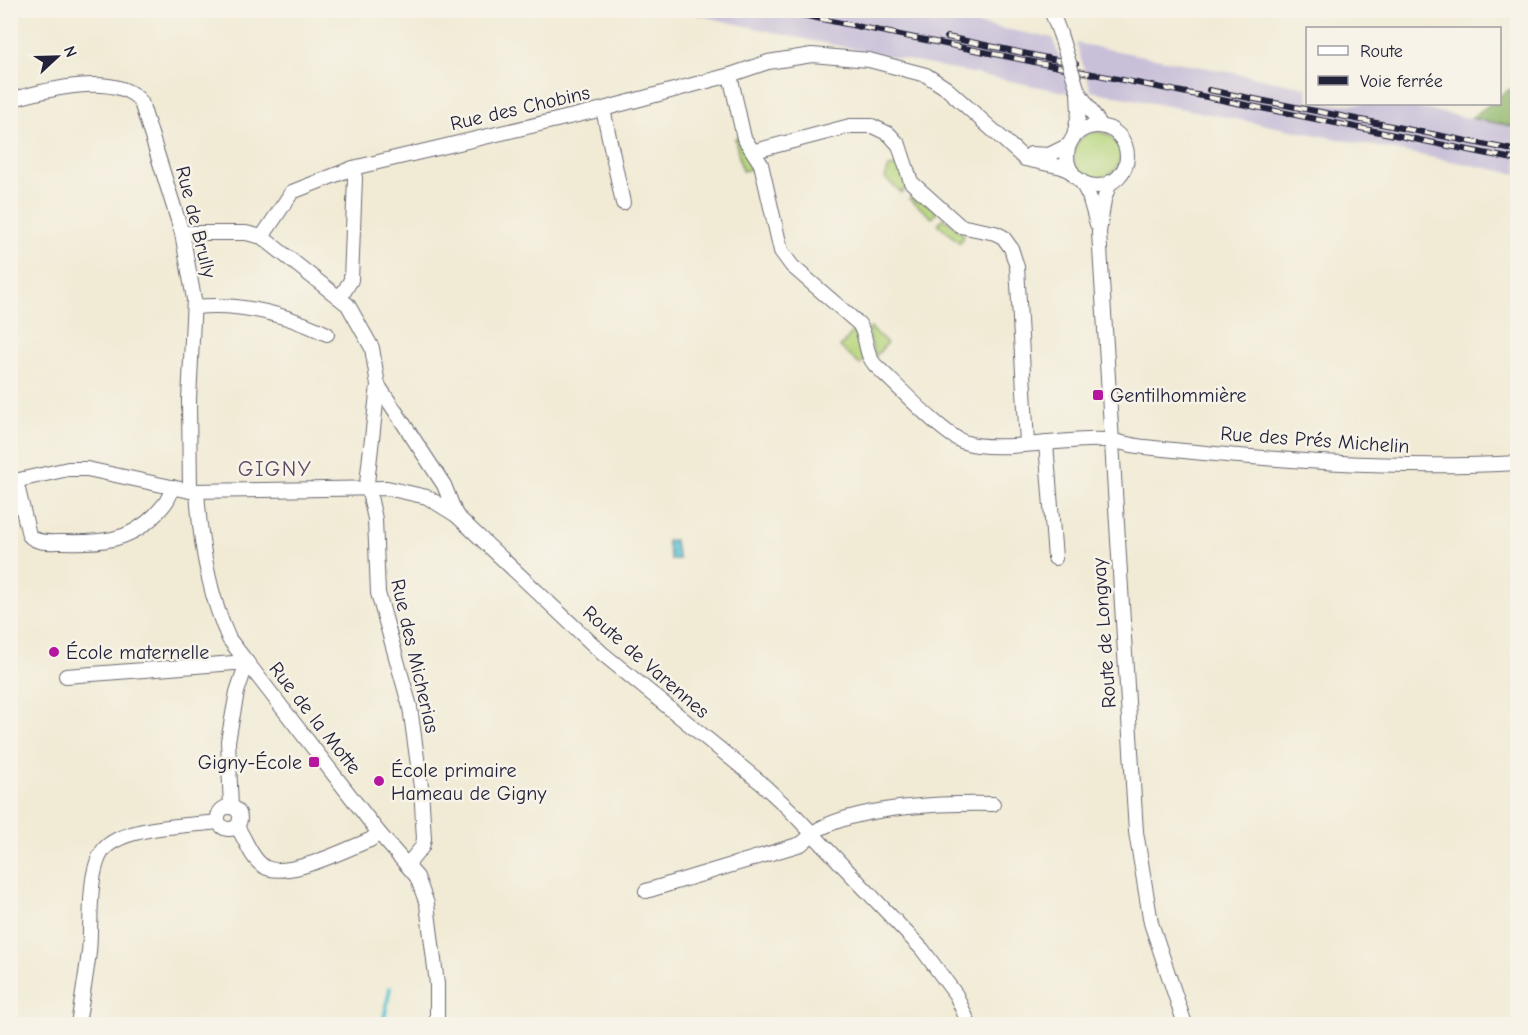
<svg xmlns="http://www.w3.org/2000/svg" width="1528" height="1035" font-family="'Comic Neue',sans-serif">
	<rect width="100%" height="100%" fill="#f7f3e8"/>
	<filter id="ink" filterUnits="userSpaceOnUse"><feTurbulence type="fractalNoise" baseFrequency=".0167" numOctaves="2"/><feDisplacementMap in="SourceGraphic" scale="12" xChannelSelector="R" yChannelSelector="G"/><feConvolveMatrix kernelMatrix="1 2 1 2 8 2 1 2 1" color-interpolation-filters="sRGB"/></filter>
	<filter id="wash" filterUnits="userSpaceOnUse"><feTurbulence type="fractalNoise" baseFrequency=".008" numOctaves="4" result="noise"/><feDisplacementMap in="SourceGraphic" scale="24" xChannelSelector="R" yChannelSelector="G"/><feGaussianBlur stdDeviation="1.35" result="paint"/><feColorMatrix in="noise" values="0 0 0 0 0 0 0 0 0 0 0 0 0 0 0 0 0 1.4 0 .05"/><feComposite in="paint" operator="in"/></filter>
	<g filter="url(#wash)">
		<rect width="100%" height="100%" fill="#f1ebd5"/>
		<!-- industrial -->
		<g fill="#c8bfd8">
			<polygon points="680,11 906,11 1053,38 1069,93 799,38"/>
			<polygon points="1076,43 1307,87 1308,104 1396,104 1517,127 1517,174 1091,91"/>
		</g>
		<!-- green -->
		<g fill="#b6d67d" stroke="#6c7c5c" stroke-width="1.5">
			<circle cx="1097" cy="155" r="23"/>
			<polygon points="738,137 755,168 742,171 735,138"/>
			<polygon points="898,166 907,187 902,193 885,178 889,167"/>
			<polygon points="915,193 937,212 932,218 910,199"/>
			<polygon points="943,218 964,235 960,243 938,224"/>
			<polygon points="871,328 887,343 875,357 868,330"/>
			<polygon points="855,329 864,361 860,365 840,347"/>
		</g>
		<!-- forest -->
		<polygon fill="#90b76c" stroke="#596c54" stroke-width="1.5" points="1508,90 1517,90 1517,127 1471,118 1490,104 1500,104 1500,96"/>
		<!-- water -->
		<polygon fill="#55c0d0" stroke="#3c7186" stroke-width="1.5" points="674,540 679,559 671,560 667,541"/>
		<g fill="none" stroke-linecap="round" stroke-linejoin="round">
			<!-- stream -->
			<polyline stroke="#55c0d0" stroke-width="4" points="383,1024 390,988"/>
		</g>
	</g>
	<g filter="url(#ink)">
		<g fill="none" stroke-linecap="round" stroke-linejoin="round">
			<!-- minor casing -->
			<g stroke="#6a6871" stroke-width="16">
				<g id="minor">
					<polyline points="1051,10 1060,34"/>
					<path d="M730,75L744,138L761,164L781,251L792,266L859,324C868,337 864,353 875,365C895,383 942,434 964,442C997,454 1067,437 1105,440C1118,441 1132,446 1145,447C1268,460 1394,470 1518,463"/>
					<polyline points="1078,91 1101,126"/>
					<path d="M10,100C42,91 117,70 141,102L182,233L194,299L189,400L190,491"/>
					<polyline points="603,109 623,203"/>
					<circle cx="1097" cy="156" r="30"/>
					<polyline points="1074,136 1079,113 1078,91"/>
					<polyline points="755,151 850,126 872,126 889,134 899,145 911,182 960,226 995,233 1003,237 1011,248 1017,267 1027,443"/>
					<polyline points="1031,154 1049,155 1069,145"/>
					<polyline points="1081,181 1089,196 1097,224"/>
					<polyline points="1110,182 1104,200 1099,232 1136,832 1151,923 1185,1024"/>
					<polyline points="182,233 246,233 262,237 348,305 372,348 378,385 367,483 375,519 378,593 410,707 421,787 424,839 422,847 408,864"/>
					<polyline points="262,237 292,192 353,168 603,109 730,75 768,62 812,55 869,60 926,75 946,88 1025,159 1062,167 1072,172"/>
					<polyline points="340,298 351,280 355,178 353,168"/>
					<path d="M195,307C242,302 285,314 327,334"/>
					<polyline points="378,385 444,485 456,515"/>
					<polyline points="1046,443 1055,558"/>
					<path d="M16,481L29,535C36,544 52,542 63,542C100,543 129,542 156,514C164,505 170,499 172,487"/>
					<polyline points="10,482 68,469 87,469 190,491 387,488 427,497 456,515 603,654 760,782 789,809 922,949 956,995 969,1024"/>
					<path d="M197,491C200,540 209,595 229,639L379,833L417,877L427,904L437,984V1024"/>
					<polyline points="66,676 247,662 237,692 228,741 231,807"/>
					<circle cx="229" cy="818" r="11"/>
					<path d="M237,827C246,839 250,857 263,866C285,881 346,849 370,840L379,833"/>
					<path d="M646,891L801,844C808,839 815,830 823,827C866,806 945,803 993,804"/>
					<path d="M78,1024C82,1000 86,976 89,952C92,925 86,864 107,846C130,826 188,826 218,822"/>
				</g>
			</g>
			<!-- minor -->
			<use href="#minor" stroke="#fff" stroke-width="14"/>
			<!-- rail casing -->
			<g stroke="#22223b" stroke-width="6">
				<g id="rail">
					<polyline points="777,10 1518,160"/>
					<polyline points="947,37 1076,64"/>
					<polyline points="1209,90 1518,151"/>
				</g>
			</g>
			<!-- rail -->
			<use href="#rail" stroke="#f7f3e8" stroke-width="4" stroke-dasharray="11" stroke-linecap="butt"/>
			<!-- minor-bridge casing -->
			<g stroke="#6a6871" stroke-width="16" stroke-linecap="butt">
				<polyline id="minor-bridge" points="1060,34 1078,91"/>
			</g>
			<!-- minor-bridge -->
			<use href="#minor-bridge" stroke="#fff" stroke-width="14"/>
		</g>
	</g>
	<!-- markers -->
	<g fill="#b5179e" stroke="#f7f3e8" stroke-width="2">
		<rect x="1092" y="389" width="12" height="12" rx="3"/>
		<circle cx="54" cy="652" r="6"/>
		<rect x="308" y="756" width="12" height="12" rx="3"/>
		<circle cx="379" cy="781" r="6"/>
	</g>
	<g text-anchor="middle" dominant-baseline="central" stroke-width="5" stroke-linejoin="round" paint-order="stroke">
		<!-- street labels -->
		<g font-size="20" fill="#22223b" stroke="#f7f3e8">
			<text transform="translate(520 108) rotate(-13)">Rue des Chobins</text>
			<text transform="translate(196 222) rotate(76)">Rue de Brully</text>
			<text transform="translate(1315 440) rotate(4)">Rue des Prés Michelin</text>
			<text transform="translate(1104 633) rotate(-94)">Route de Longvay</text>
			<text transform="translate(415 656) rotate(77)">Rue des Micherias</text>
			<text transform="translate(646 662) rotate(41)">Route de Varennes</text>
			<text transform="translate(315 718) rotate(52)">Rue de la Motte</text>
		</g>
		<!-- poi labels -->
		<g font-size="20" fill="#22223b" stroke="#f7f3e8" text-anchor="start">
			<text x="1110" y="395">Gentilhommière</text>
			<text x="66" y="652">École maternelle</text>
			<text x="302" y="762" text-anchor="end">Gigny-École</text>
			<text x="391" y="770">École primaire<tspan x="391" dy="23">Hameau de Gigny</tspan></text>
		</g>
		<!-- quarter labels -->
		<g font-size="22" letter-spacing="1.5" fill="#5d4a65" stroke="#f7f3e8">
			<text x="275" y="469">GIGNY</text>
		</g>
	</g>
	<!-- margin -->
	<rect width="1528" height="1035" fill="none" stroke="#f7f3e8" stroke-width="36"/>
	<!-- legend -->
	<rect x="1306" y="27" width="195" height="78" fill="#f7f3e8" stroke="#a29fa3" stroke-width="1.5"/>
	<rect x="1318" y="46" width="30" height="9" fill="#ffffff" stroke="#a29fa3" stroke-width="1.5"/>
	<text x="1360" y="57" font-size="18" fill="#22223b">Route</text>
	<rect x="1318" y="76" width="30" height="9" fill="#22223b" stroke="#a29fa3" stroke-width="1.5"/>
	<text x="1360" y="87" font-size="18" fill="#22223b">Voie ferrée</text>
	<!-- north arrow -->
	<g transform="translate(57 57) rotate(68)" stroke="#f7f3e8" stroke-width="4.5" paint-order="stroke">
	<path d="M0-4.5L10 22L0 15L-10 22Z" fill="#22223b"/>
	<text y="-9" font-size="16" font-weight="bold" text-anchor="middle" fill="#22223b">N</text>
	</g>
</svg>
